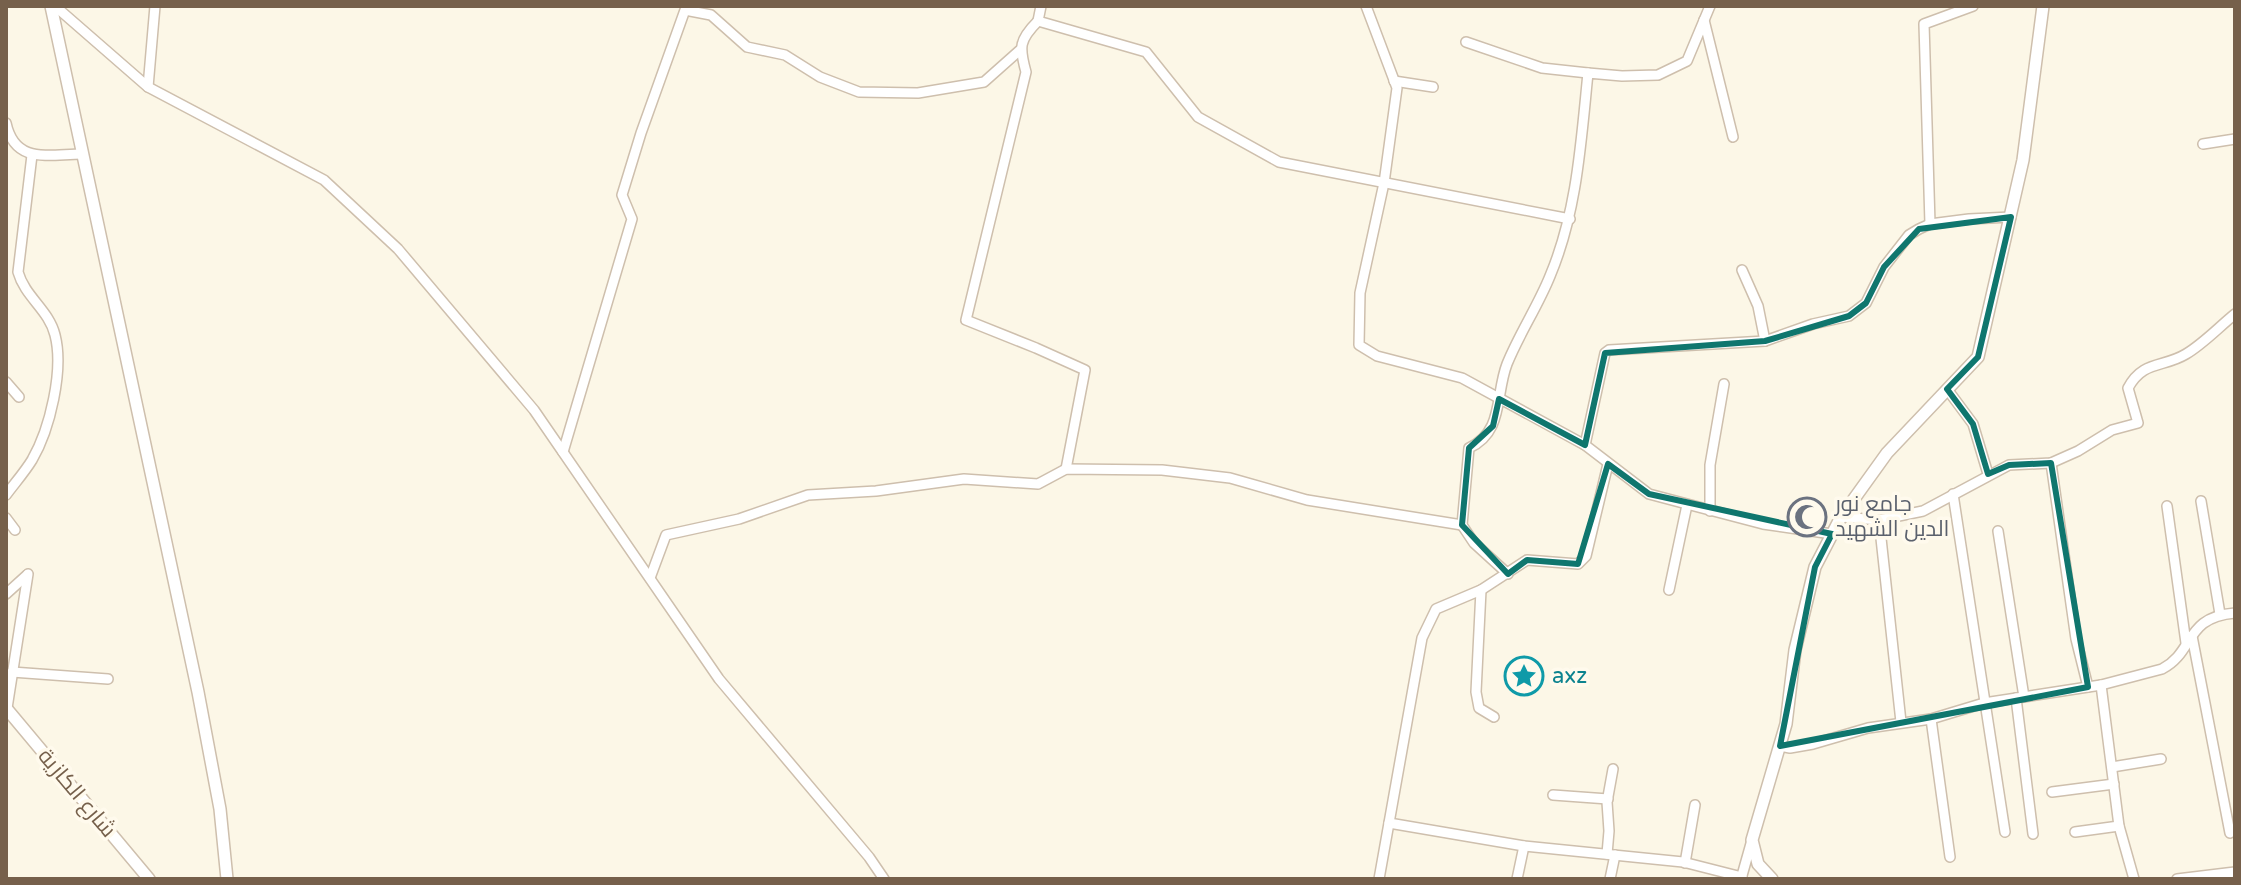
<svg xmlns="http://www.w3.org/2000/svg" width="2241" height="885" font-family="'Varela Round',Cairo,sans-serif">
	<rect width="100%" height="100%" fill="#fcf7e7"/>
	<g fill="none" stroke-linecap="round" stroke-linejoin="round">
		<!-- minor casing -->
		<g stroke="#cebfad" stroke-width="12">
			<g id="minor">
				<polyline points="55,6 148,87 324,180 398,249 534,410 719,679 869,857 884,879"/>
				<polyline points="1041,6 1038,21 1146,52 1198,117 1279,162 1570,219"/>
				<polyline points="1366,6 1397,88 1384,183 1360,293 1359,345 1377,356 1462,378 1585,445 1649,494 1763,524 1832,534"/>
				<polyline points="1704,20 1733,137"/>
				<path d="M1038,21C1019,40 1019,47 1026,72L966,320L1036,348L1085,370L1066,469"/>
				<polyline points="1466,42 1542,68 1588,73"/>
				<polyline points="1394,81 1433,87"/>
				<polyline points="148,87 155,6"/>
				<path d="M6,123C15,165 49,154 82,154"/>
				<polyline points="2203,144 2235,139"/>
				<polyline points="1930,224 1924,24 1973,6"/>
				<polyline points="1742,270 1758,306 1765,341"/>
				<polyline points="6,382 19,397"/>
				<polyline points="1947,389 1973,424 1988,474"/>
				<polyline points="1585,445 1605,353 1609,350 1765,341 1813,324 1849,316 1866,303 1884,267 1909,235 1919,229 1930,224 1969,219 2011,217"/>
				<polyline points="563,452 632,219 622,195 641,133 685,10 711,15 747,47 785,55 820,77 859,92 918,93 984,82 1020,50"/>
				<polyline points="2051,463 2076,639 2088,687"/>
				<polyline points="1953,494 2005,832"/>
				<path d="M6,495C14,484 24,473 32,460C50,429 64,370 55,335C49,310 25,297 18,272L32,155"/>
				<polyline points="2201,501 2220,614"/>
				<polyline points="2167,506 2186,643"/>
				<polyline points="1710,511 1710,465 1724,384"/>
				<path d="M1841,517L1879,520L1923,511L2009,465L2051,463L2078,451L2112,430L2138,423L2128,388C2143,360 2163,368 2186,354C2203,344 2219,327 2235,314"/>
				<polyline points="6,518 15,530"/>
				<polyline points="1879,520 1901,722"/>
				<polyline points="1998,531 2024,697"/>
				<path d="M1508,574L1474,543L1462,525L1469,448C1504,432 1495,395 1507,364C1519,334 1538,306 1550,276C1577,212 1581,142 1588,73L1622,76L1658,75L1687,61L1710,6"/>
				<polyline points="650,578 666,535 739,519 808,495 876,491 964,479 1038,484 1066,469 1162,470 1230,478 1307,500 1462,525"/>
				<polyline points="1481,590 1476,692 1479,708 1494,717"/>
				<polyline points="1669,590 1687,505"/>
				<polyline points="6,594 27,575"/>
				<polyline points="2192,636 2230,833"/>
				<polyline points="12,672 108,679"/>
				<polyline points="2101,685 2119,826 2134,879"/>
				<polyline points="2016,698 2033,834"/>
				<polyline points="7,708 28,574"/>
				<polyline points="1931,719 1950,857"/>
				<path d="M1780,746L1790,748L1813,744L1868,728L1931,719L1984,703L2101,685L2162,669C2195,652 2184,617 2235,613"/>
				<polyline points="2112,767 2161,759"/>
				<polyline points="2052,792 2114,784"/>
				<polyline points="1553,795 1608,799"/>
				<polyline points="1389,823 1524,846 1683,862 1742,877"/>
				<polyline points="2075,832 2119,826"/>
				<polyline points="1607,854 1609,831 1607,802 1613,769"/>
				<polyline points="1685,863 1695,805"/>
				<polyline points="1379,879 1422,638 1436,609 1481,590 1527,560 1578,564 1586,556 1608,464"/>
				<polyline points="1517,879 1524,846"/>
				<polyline points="1610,879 1615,855"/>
				<polyline points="1741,879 1752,840"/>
				<polyline points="2177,879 2235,872"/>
			</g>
		</g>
		<!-- tertiary casing -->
		<g stroke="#cebfad" stroke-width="14">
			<g id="tertiary">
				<polyline points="51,6 198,692 220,809 227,879"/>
				<polyline points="6,708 149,879"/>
				<polyline points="1772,879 1758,864 1752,840 1786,724 1795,650 1815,567 1841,517 1887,453 1978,357 2023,160 2043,6"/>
			</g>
		</g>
		<!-- minor -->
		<use href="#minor" stroke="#fff" stroke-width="9"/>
		<!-- tertiary -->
		<use href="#tertiary" stroke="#fff" stroke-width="11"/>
	</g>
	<!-- marked area -->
	<path fill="none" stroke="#0f766e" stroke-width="6" stroke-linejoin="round" d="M2011,217L1978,357L1947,389L1973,424L1988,474L2009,465L2051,463L2088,687L1780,746L1815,567L1832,534L1649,494L1608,464L1578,564L1527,560L1508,574L1462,525L1469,448L1493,426L1499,399L1585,445L1605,353L1765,341L1849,316L1866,303L1884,267L1919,229Z"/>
	<!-- icons -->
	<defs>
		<g id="mosque-ring" transform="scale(2)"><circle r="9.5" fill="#fffaed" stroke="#6b7280" stroke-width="1.5"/><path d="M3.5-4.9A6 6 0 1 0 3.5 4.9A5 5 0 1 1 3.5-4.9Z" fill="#6b7280"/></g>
		<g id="sight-ring" transform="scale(2)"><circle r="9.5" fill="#fffaed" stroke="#0f9aa8" stroke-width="1.5"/><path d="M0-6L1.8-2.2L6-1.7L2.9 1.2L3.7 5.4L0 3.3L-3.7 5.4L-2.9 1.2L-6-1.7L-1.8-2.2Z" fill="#0f9aa8"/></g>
	</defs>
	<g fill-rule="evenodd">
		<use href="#mosque-ring" x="1807" y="517"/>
		<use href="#sight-ring" x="1524" y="676"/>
	</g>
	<g text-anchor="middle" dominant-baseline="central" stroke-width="7" stroke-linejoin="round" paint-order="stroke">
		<!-- worship labels -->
		<g font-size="22" fill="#5b616d" stroke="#fffaed" text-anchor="start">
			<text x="1835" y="504">جامع نور<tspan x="1835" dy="25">الدين الشهيد</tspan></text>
		</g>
		<!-- culture labels -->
		<g font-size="22" fill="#0d838f" stroke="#fffaed" text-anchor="start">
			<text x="1552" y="676">axz</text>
		</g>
		<!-- street labels -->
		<g font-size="22" fill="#76604b" stroke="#fffaed">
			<text transform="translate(77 793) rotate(50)">شارع الكازية</text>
		</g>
	</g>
	<!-- border -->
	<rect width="2241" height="885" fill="none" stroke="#76604b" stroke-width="16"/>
</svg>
